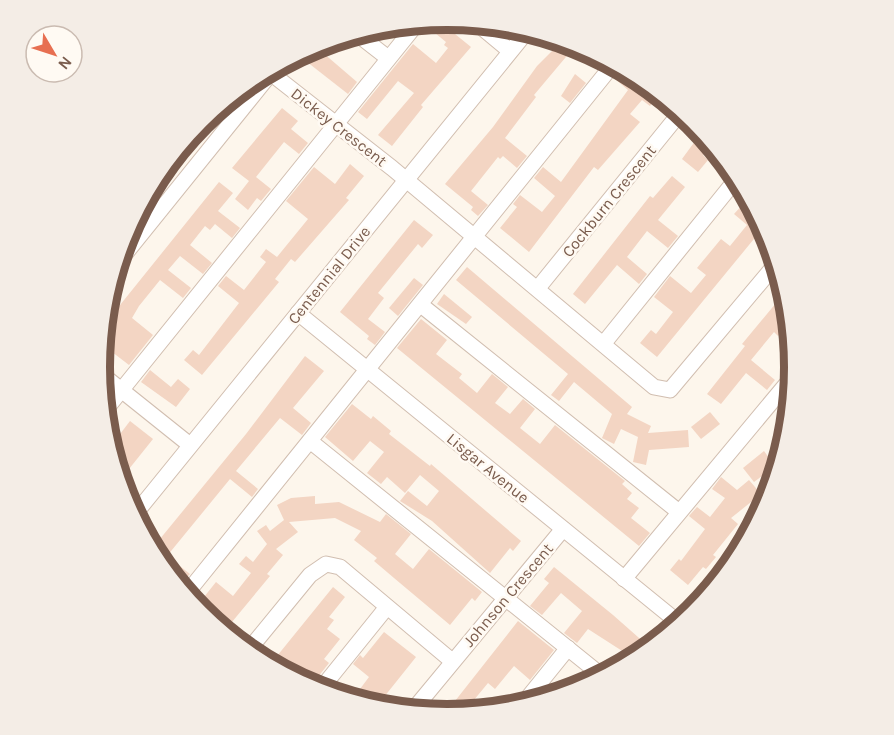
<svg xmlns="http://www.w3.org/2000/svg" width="894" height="735" font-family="Karla,sans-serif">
	<rect width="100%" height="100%" fill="#fdf6ec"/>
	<!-- building -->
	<g fill="#f3d5c3">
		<polygon points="439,21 471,47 421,105 423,107 392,146 378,135 414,93 398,81 367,119 358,112 413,44 436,63 448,48 444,45 446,42 424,24"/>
		<polygon points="561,42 576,45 534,95 536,97 505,138 527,156 517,168 503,156 500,159 498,157 475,186 471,191 488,205 478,216 471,210 473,207 445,184 493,127 537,66"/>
		<polygon points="315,46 357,82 348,94 302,58"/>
		<polygon points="619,72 657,97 650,106 642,100 630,114 640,122 598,170 594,167 529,252 500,228 517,207 513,204 520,195 542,212 555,196 534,178 543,167 561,182 628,90 614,78"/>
		<polygon points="575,74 586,83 570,103 561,96"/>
		<polygon points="282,108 298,121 291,129 308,143 299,154 284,142 256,177 271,189 261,201 257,198 248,210 235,199 249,181 232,168"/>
		<polygon points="701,133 710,146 703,155 708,160 698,172 682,159"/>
		<polygon points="350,164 364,176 346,198 349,200 295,262 291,259 275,279 279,282 202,375 184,360 193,350 199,355 239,303 218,286 226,276 244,290 266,262 260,257 266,249 277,257 308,219 286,201 314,167 335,184"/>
		<polygon points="672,176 685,187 658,220 678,236 668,248 647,231 627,257 647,274 639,284 617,265 585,304 573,294 650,196 653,198"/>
		<polygon points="219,182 233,193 218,211 240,228 232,238 215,224 210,230 205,226 190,245 212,263 203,274 180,256 168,270 191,288 183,298 160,280 139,306 132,318 153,335 129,365 103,345 108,320"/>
		<polygon points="745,202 765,230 760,236 758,234 657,357 640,343 651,330 656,334 673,312 654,297 670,276 691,293 706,275 697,268 721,239 730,246 747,225 734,214"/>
		<polygon points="414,220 433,235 422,248 418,244 378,293 384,298 368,319 385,332 375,345 367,339 369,336 340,312"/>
		<polygon points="467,267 632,407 627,414 651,426 648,433 688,430 689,447 649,450 646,465 633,462 638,437 621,429 614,444 602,438 612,414 574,382 559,401 551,395 568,374 456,280"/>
		<polygon points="414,278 423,285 398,316 389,308"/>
		<polygon points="444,294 472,317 466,324 437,304"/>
		<polygon points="781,297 787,325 778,336 774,332 751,360 775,380 767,390 746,373 721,404 707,394 745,346 742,344"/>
		<polygon points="421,319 447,340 436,354 462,374 459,378 477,393 492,374 508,387 495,403 510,414 523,399 535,409 520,428 540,444 555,425 625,481 622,484 632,493 627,499 639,508 631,518 650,533 639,546 397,348"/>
		<polygon points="305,356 324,371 293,408 311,423 302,435 280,418 236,471 258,489 252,497 230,479 167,556 190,574 181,584 155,545 246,434"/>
		<polygon points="150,370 171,387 178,379 190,389 176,407 141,382"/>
		<polygon points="352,404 371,419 373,416 391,431 389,434 430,466 431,464 521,541 513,551 510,548 490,573 432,521 400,501 408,491 427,506 439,491 420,475 405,493 387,477 381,484 367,473 384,452 370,441 353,461 325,437"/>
		<polygon points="710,412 720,424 701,439 691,427"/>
		<polygon points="130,421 153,439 121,479 114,442"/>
		<polygon points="764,451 775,466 754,482 743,468"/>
		<polygon points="721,477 737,490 749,480 761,494 731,518 738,524 713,555 716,557 706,569 703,567 688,585 670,570 679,559 681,561 705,529 689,516 697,507 710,517 725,498 712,489"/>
		<polygon points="315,496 315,504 339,502 380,522 386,514 411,534 395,554 413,569 429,549 482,592 475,601 472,598 450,625 394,578 374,561 377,558 354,540 361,531 335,518 289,522 298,532 276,549 283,555 267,574 270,576 227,628 209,612 205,616 201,613 196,607 216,582 233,596 251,573 239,564 246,556 253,562 267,544 257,531 266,525 270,531 284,520 277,505 291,498"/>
		<polygon points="554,567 613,615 647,645 630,656 588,629 577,643 564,633 582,611 561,593 542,615 530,606 549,583 544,579"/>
		<polygon points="333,587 345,597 329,617 334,620 327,629 340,639 324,659 329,663 314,682 292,664 287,671 273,661"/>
		<polygon points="518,621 554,650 530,680 514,666 495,689 488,683 464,712 444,715"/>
		<polygon points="384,632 416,657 380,702 354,697 369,677 353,664 360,655 363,658"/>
	</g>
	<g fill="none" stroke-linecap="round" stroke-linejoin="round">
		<!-- minor casing -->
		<g stroke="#d1beb0" stroke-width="17">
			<g id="minor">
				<polyline points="480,26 510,51"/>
				<polyline points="361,37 388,58"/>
				<polyline points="272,74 392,168 654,387 670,390 775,265"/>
				<polyline points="121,259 267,78"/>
				<polyline points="538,288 680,113"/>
				<polyline points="421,305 679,512"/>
				<polyline points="298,313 679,623"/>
				<polyline points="604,343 734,182"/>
				<polyline points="100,373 190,445"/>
				<polyline points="107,408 415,26"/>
				<polyline points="310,441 601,675"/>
				<polyline points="135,514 524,35"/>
				<polyline points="624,579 794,375"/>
				<polyline points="187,593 611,67"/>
				<polyline points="251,647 310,575 326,564 340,567 452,661"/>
				<polyline points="320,690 387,607"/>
				<polyline points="526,700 568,648"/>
				<polyline points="414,709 563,529"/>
			</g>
		</g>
		<!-- minor -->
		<use href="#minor" stroke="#fff" stroke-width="15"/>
	</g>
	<g text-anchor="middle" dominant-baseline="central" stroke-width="5" stroke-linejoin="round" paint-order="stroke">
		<!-- street labels -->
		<g font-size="16" fill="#7a5c4d" stroke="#fffaf3">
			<text transform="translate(339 127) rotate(38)">Dickey Crescent</text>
			<text transform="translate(609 201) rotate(-51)">Cockburn Crescent</text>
			<text transform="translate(329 275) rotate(-51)">Centennial Drive</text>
			<text transform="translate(488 468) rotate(39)">Lisgar Avenue</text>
			<text transform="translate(508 595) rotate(-50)">Johnson Crescent</text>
		</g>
	</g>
	<!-- crop -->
	<path d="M0 0H894V735H0ZM110 367a337 337 0 1 1 674 0a337 337 0 1 1-674 0Z" fill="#f4ede6" fill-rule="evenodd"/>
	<path fill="none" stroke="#7a5c4d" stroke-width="8" d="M110 367a337 337 0 1 1 674 0a337 337 0 1 1-674 0Z"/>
	<!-- north arrow -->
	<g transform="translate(54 54) rotate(129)"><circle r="28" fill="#fffaf3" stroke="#cabbb1" stroke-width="1.5"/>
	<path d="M0-4.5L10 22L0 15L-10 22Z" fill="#e76f51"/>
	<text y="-9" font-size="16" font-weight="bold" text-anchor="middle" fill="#7a5c4d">N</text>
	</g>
</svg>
